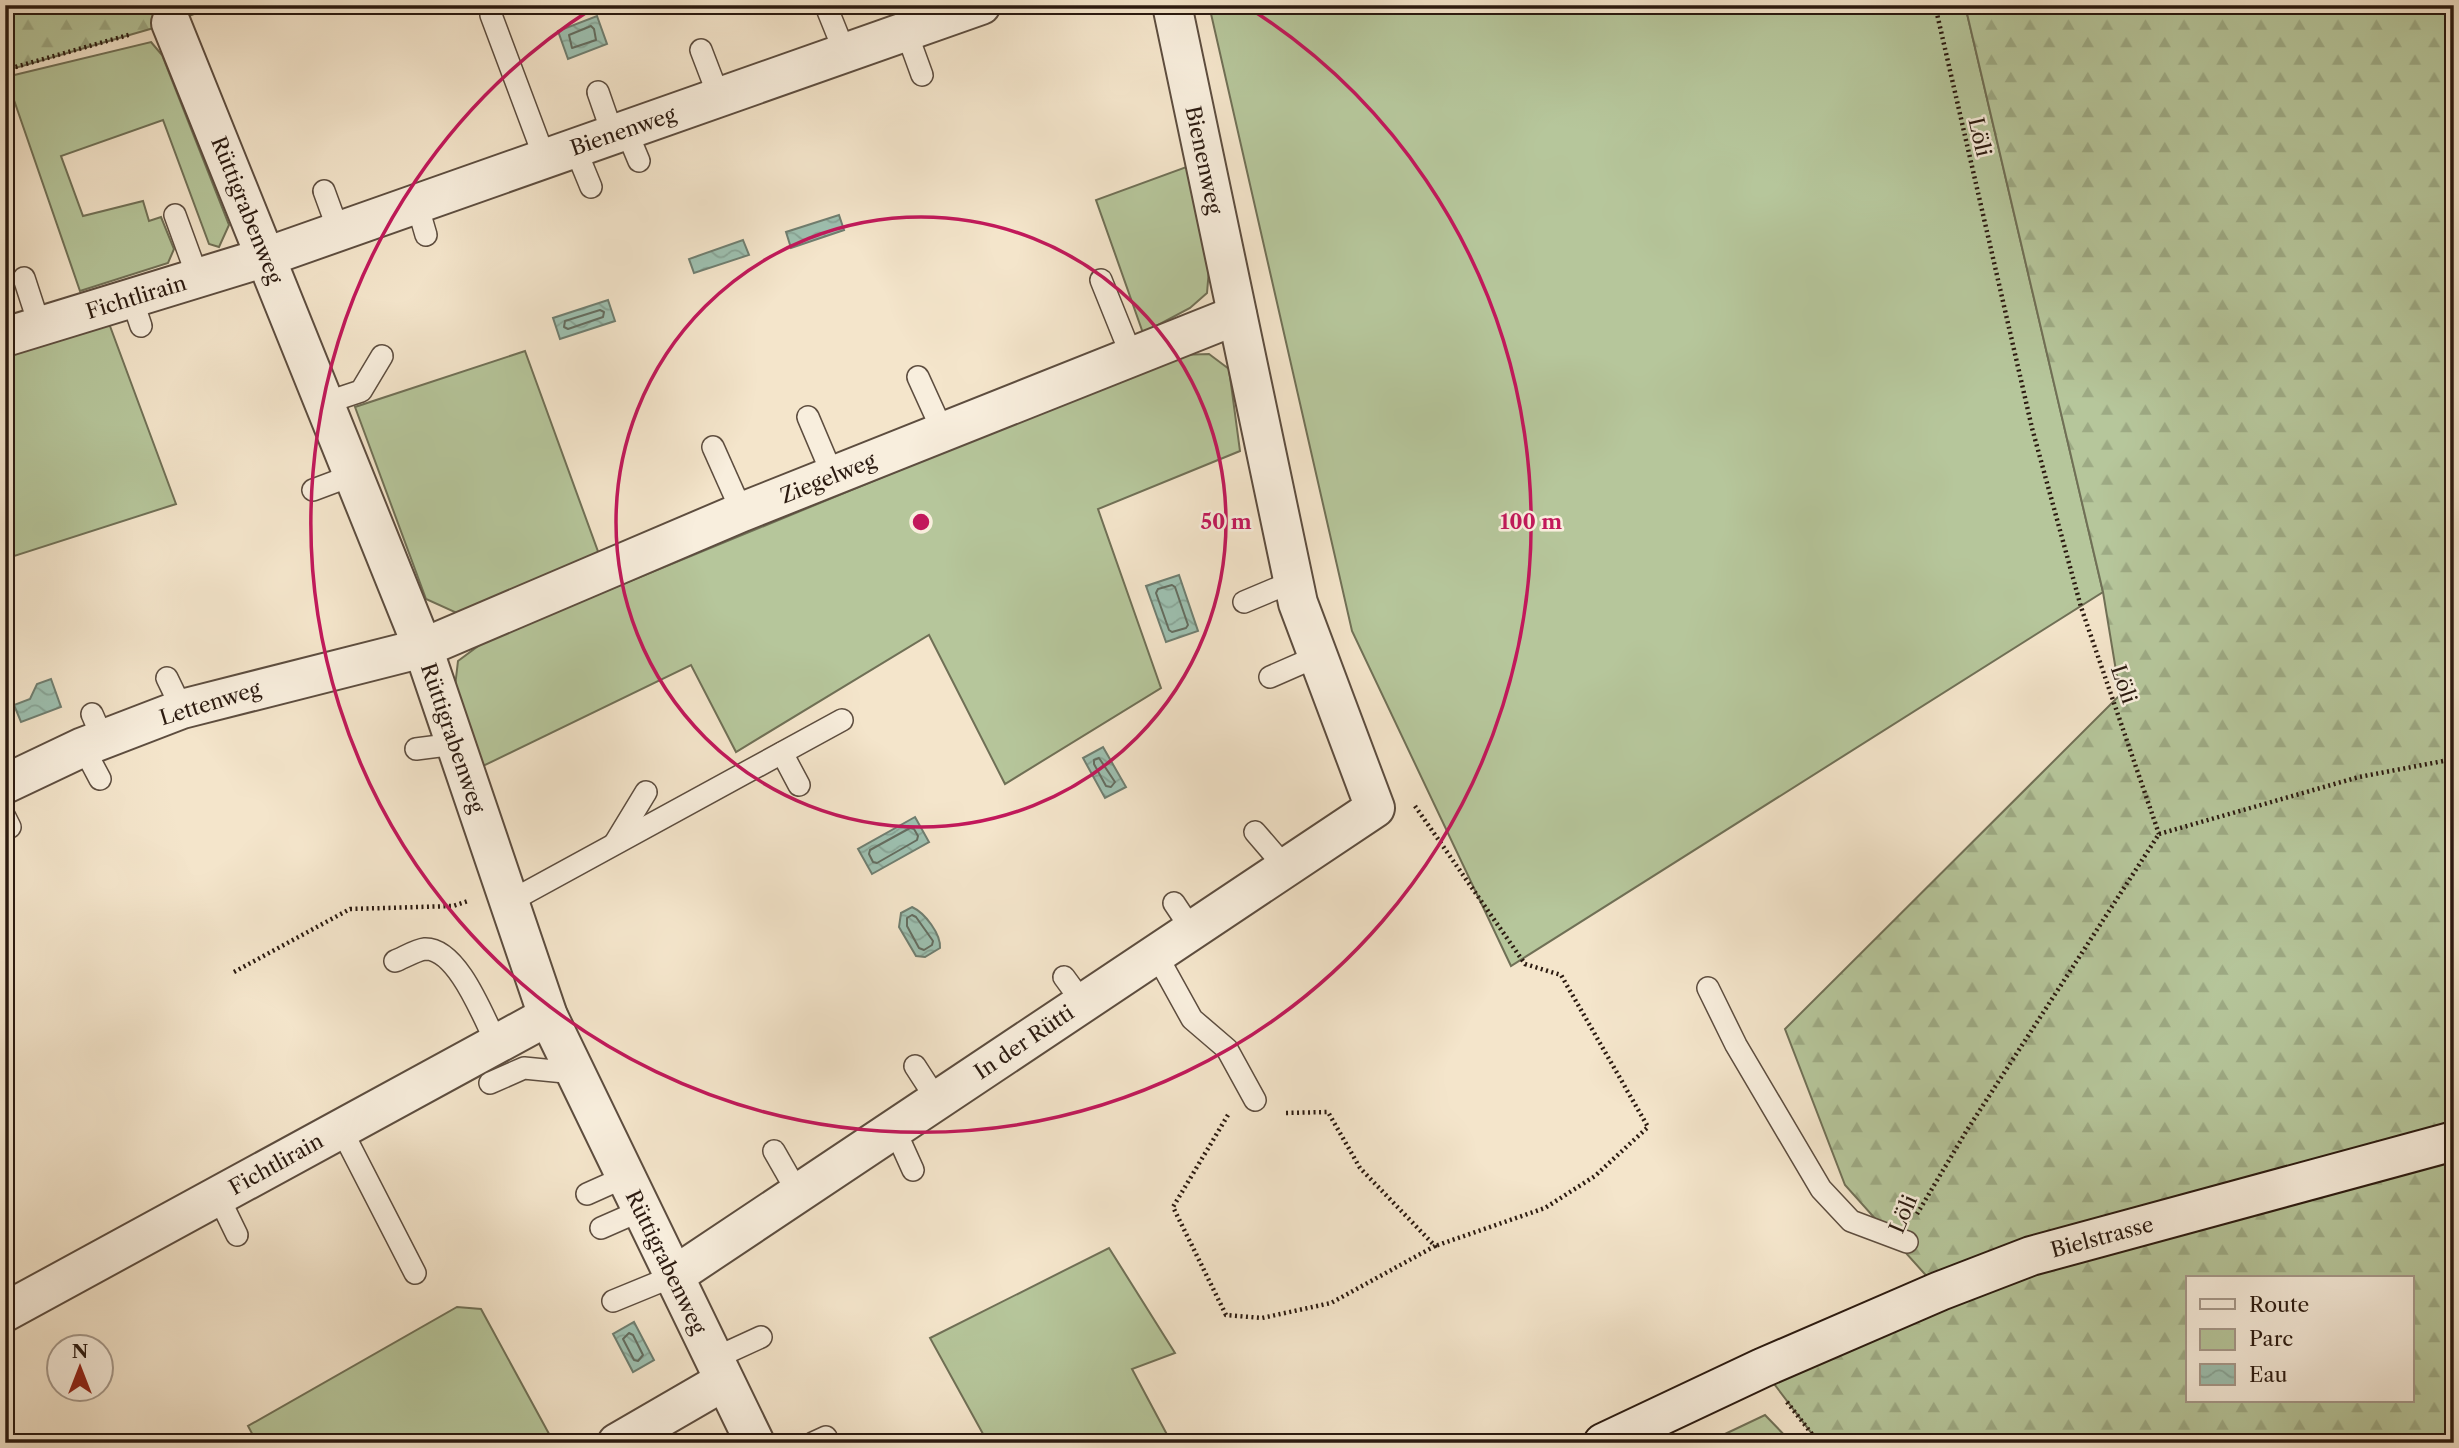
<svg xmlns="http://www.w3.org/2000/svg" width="2459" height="1448" font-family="'Libre Caslon Text',serif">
	<defs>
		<pattern id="forest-firs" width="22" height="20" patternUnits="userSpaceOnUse" patternTransform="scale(1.75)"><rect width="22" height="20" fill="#b6c69b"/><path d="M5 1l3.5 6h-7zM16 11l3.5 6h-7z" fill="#9daa84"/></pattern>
		<pattern id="water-waves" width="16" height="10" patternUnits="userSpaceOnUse" patternTransform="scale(1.75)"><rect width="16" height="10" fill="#9dc0b0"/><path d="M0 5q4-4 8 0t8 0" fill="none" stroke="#87a496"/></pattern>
	</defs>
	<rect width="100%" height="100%" fill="#f4e5cb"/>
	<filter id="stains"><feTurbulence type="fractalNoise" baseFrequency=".00286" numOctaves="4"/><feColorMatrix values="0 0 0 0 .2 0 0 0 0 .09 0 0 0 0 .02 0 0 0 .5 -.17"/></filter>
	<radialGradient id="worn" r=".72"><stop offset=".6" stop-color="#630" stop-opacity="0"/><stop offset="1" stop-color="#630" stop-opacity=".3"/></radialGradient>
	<!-- green -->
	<g fill="#b6c69b" stroke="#707056" stroke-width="2">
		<polygon points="1209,5 1965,5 2103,592 1511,966 1352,631"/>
		<polygon points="151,42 162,55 229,225 219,247 209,244 163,120 61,156 83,216 143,201 149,221 161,217 174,249 168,263 80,291 6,77"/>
		<polygon points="1189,166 1209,269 1207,293 1190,308 1143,333 1096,200"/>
		<polygon points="107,318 176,504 5,559 5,344"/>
		<polygon points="525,351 600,557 459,614 426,599 355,407"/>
		<polygon points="1209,354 1229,369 1240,451 1098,509 1161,688 1005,784 929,635 736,752 691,665 483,766 454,695 458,661 485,641 1179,355"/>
		<polygon points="1109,1248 1175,1353 1132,1369 1171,1442 988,1443 930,1338"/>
		<polygon points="457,1307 481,1309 554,1443 257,1443 248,1426"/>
		<polygon points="1765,1415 1792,1443 1706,1443"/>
	</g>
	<!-- forest -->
	<g fill="url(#forest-firs)" stroke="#707056" stroke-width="2" fill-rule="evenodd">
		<polygon points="5,5 217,5 171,23 5,71"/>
		<path d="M1965,5H2454V1443H1819L1762,1368L1940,1291L1845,1185L1785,1029L2120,695L2103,592ZM2188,1278H2412V1401H2188Z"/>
	</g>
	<!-- water -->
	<g fill="url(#water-waves)" stroke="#6f7e70" stroke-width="2">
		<polygon points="597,16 607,44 568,59 558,31"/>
		<polygon points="839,215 844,230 791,248 786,232"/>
		<polygon points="743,240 749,255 694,273 689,259"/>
		<polygon points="608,300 615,321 560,339 553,318"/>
		<polygon points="1179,575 1198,631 1166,642 1146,586"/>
		<polygon points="51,679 61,707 21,722 14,705 30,699 37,684"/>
		<polygon points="1103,747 1126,787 1105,798 1083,758"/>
		<polygon points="915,817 929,842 872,874 858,849"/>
		<path d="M912,907C925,913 941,934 940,948L925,957L916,956L899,927L901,913Z"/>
		<polygon points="634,1322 654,1360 633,1372 613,1334"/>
	</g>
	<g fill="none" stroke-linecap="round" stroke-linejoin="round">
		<!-- shore -->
		<g stroke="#646d60" stroke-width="2">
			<polygon points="591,26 594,29 596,40 572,48 569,35"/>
			<polygon points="600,310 604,312 603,317 568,329 564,327 565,321"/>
			<polygon points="1172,585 1175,587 1188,625 1186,628 1172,632 1169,630 1156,593 1158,589"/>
			<polygon points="1099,758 1115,782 1111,787 1106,786 1094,764 1094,760"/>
			<polygon points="910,828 914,829 918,836 917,840 877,863 873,862 869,854 870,850"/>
			<polygon points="912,915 916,917 933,941 932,945 924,950 919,948 907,926 907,918"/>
			<polygon points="629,1333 633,1335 643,1355 638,1361 634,1360 623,1339"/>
		</g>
		<!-- service casing -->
		<g stroke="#5d4d3f" stroke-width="24">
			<g id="service">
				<polyline points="826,6 845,53"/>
				<polyline points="491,15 545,159"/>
				<polyline points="906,31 922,75"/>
				<polyline points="701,50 719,97"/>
				<polyline points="598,92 613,135"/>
				<polyline points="626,130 639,161"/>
				<polyline points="575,148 591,187"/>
				<polyline points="324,191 339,232"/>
				<polyline points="417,204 426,235"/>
				<polyline points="175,215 198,278"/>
				<polyline points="24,278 40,327"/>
				<polyline points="1101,280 1132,357"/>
				<polyline points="132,299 141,326"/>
				<polyline points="918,377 943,432"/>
				<polyline points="325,403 361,391 382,356"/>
				<polyline points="808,417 833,476"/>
				<polyline points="713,447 742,512"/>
				<polyline points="313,490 353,475"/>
				<polyline points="1244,602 1294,581"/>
				<polyline points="1270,677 1318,656"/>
				<polyline points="167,678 182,709"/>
				<polyline points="92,714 103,739"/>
				<polyline points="83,747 100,779"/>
				<polyline points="416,749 455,744"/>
				<polyline points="782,753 799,785"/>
				<polyline points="5,817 10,827"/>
				<polyline points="1255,832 1286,868"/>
				<polyline points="615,843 646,792"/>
				<polyline points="509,902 842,720"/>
				<polyline points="1174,903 1192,930"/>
				<polyline points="1156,954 1192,1019 1227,1049 1255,1100"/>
				<path d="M395,961C403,958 416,950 425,949C458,948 484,1019 497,1044"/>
				<polyline points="1064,977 1083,1003"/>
				<polyline points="1708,988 1736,1045 1821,1189 1851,1221 1907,1242"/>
				<polyline points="915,1066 937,1100"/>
				<polyline points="490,1083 524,1068 575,1073"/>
				<polyline points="894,1128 913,1170"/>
				<polyline points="341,1129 415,1273"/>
				<polyline points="774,1151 798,1193"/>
				<polyline points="587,1194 625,1177"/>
				<polyline points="218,1196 237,1235"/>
				<polyline points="601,1228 642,1210"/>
				<polyline points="613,1301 674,1276"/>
				<polyline points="713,1359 761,1337"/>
				<polyline points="813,1443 826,1437"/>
			</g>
		</g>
		<!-- minor casing -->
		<g stroke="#5d4d3f" stroke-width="42">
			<g id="minor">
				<polyline points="171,23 423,648 548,1016 755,1443"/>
				<polyline points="5,337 266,257 981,5"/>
				<polyline points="5,784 83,747 182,709 423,648 742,512 1237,315"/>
				<polyline points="674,1276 1375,808 1298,603 1172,5"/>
				<polyline points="5,1312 548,1016"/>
				<polyline points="617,1443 724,1381"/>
			</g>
		</g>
		<!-- secondary casing -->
		<g stroke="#2b1a10" stroke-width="42">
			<polyline id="secondary" points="1603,1443 1762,1368 1940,1291 2031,1256 2454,1141"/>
		</g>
		<!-- path -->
		<g stroke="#2b1a10" stroke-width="4.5" stroke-dasharray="2 3.5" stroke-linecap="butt">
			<polyline points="1935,5 2032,428 2081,607 2159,834"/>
			<polyline points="207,9 217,5"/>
			<polyline points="5,70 132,34"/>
			<polyline points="1415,806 1525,964 1561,975 1648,1127 1595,1176 1545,1208 1435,1246"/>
			<polyline points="2159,834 2359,777 2454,759"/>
			<polyline points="234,972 350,909 453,906 468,901"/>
			<polyline points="1228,1115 1173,1207 1226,1315 1262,1318 1331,1303 1435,1246 1360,1168 1328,1112 1283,1113"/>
			<polyline points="1917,1214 1967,1130 2159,834"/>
			<polyline points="1787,1402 1819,1443"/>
		</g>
		<!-- service -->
		<use href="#service" stroke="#f8eedd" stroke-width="21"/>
		<!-- minor -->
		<use href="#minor" stroke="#f8eedd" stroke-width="38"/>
		<!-- secondary -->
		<use href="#secondary" stroke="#f8eedd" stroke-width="38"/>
	</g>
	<!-- distance rings -->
	<g fill="none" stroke="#c2185b" stroke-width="3.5">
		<circle cx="921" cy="522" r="305"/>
		<path d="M1249 8A610 610 0 1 1 593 8"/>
	</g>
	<g text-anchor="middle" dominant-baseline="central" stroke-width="5" stroke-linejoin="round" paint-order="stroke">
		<!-- street labels -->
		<g font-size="21" fill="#2b1a10" stroke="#f8eedd">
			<text transform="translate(623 131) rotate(-19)">Bienenweg</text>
			<text transform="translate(1980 137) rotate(77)">Löli</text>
			<text transform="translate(1204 160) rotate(78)">Bienenweg</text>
			<text transform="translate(247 210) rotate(68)">Rüttigrabenweg</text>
			<text transform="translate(136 297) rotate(-17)">Fichtlirain</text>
			<text transform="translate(828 478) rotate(-22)">Ziegelweg</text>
			<text transform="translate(2124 684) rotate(71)">Löli</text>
			<text transform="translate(210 703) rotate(-17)">Lettenweg</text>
			<text transform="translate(453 738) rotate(71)">Rüttigrabenweg</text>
			<text transform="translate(1024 1042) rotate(-34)">In der Rütti</text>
			<text transform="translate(276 1164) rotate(-29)">Fichtlirain</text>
			<text transform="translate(1903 1214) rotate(-67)">Löli</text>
			<text transform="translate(2102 1237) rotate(-15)">Bielstrasse</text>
			<text transform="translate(666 1262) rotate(64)">Rüttigrabenweg</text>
		</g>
	</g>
	<circle cx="921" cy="522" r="10" fill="#c2185b" stroke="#f8eedd" stroke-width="3.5"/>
	<g font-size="21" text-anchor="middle" font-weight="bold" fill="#c2185b" stroke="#f8eedd" stroke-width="5" stroke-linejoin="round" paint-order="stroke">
		<text x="1226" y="529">50 m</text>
		<text x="1531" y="529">100 m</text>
	</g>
	<!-- margin -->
	<rect width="2459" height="1448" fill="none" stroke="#f4e5cb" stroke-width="28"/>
	<rect x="7" y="7" width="2445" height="1434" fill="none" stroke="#2b1a10" stroke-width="3.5"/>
	<rect x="14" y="14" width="2431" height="1420" fill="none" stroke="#2b1a10" stroke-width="2"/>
	<!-- legend -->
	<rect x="2186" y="1276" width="228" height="126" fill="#f8eedd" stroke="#a6998b" stroke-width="2"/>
	<rect x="2200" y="1299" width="35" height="10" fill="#f8eedd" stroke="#a6998b" stroke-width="2"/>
	<text x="2249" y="1312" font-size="21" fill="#2b1a10">Route</text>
	<rect x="2200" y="1329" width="35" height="21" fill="#b6c69b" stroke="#a6998b" stroke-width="2"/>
	<text x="2249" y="1346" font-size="21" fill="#2b1a10">Parc</text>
	<rect x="2200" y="1364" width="35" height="21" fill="url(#water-waves)" stroke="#a6998b" stroke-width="2"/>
	<text x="2249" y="1382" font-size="21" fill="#2b1a10">Eau</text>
	<!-- north arrow -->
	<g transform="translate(80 1368)"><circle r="33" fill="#f8eedd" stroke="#a6998b" stroke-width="2"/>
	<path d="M0-5L12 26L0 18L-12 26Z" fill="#8f2418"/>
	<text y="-10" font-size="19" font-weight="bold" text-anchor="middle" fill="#2b1a10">N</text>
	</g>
	<rect width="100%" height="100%" filter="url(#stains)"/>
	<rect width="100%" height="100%" fill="url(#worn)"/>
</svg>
